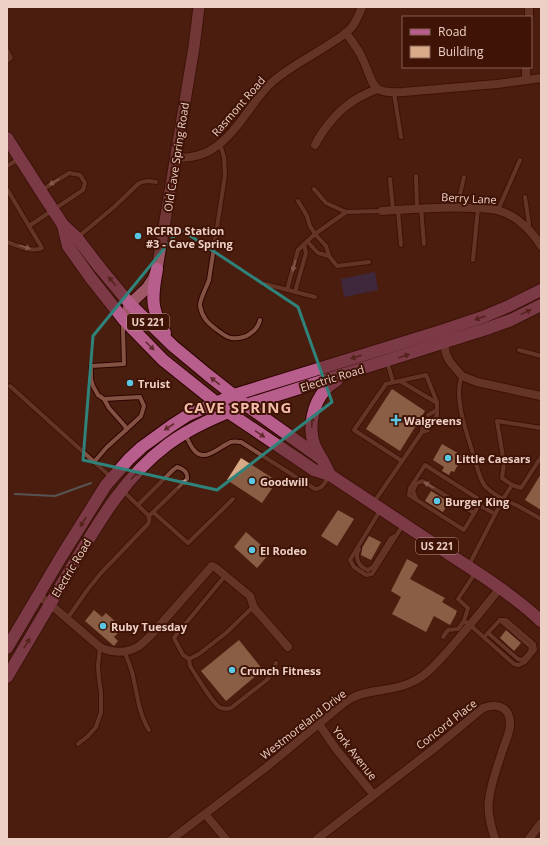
<svg xmlns="http://www.w3.org/2000/svg" width="548" height="846" font-family="'Open Sans',sans-serif">
	<rect width="100%" height="100%" fill="#4a1e0f"/>
	<!-- green -->
	<polygon fill="#323474" points="375,272 378,290 344,297 341,279"/>
	<g fill="none" stroke-linecap="round" stroke-linejoin="round">
		<!-- stream -->
		<polyline stroke="#6498a4" stroke-width="2" points="15,494 55,496 91,483"/>
	</g>
	<!-- building -->
	<g fill="#d8aa87">
		<polygon points="392,389 425,411 400,451 366,429"/>
		<polygon points="442,444 463,456 454,472 451,471 449,475 442,471 444,467 433,460"/>
		<polygon points="241,458 277,481 262,503 227,480"/>
		<polygon points="541,474 541,510 525,500"/>
		<polygon points="431,491 449,502 443,512 425,501"/>
		<polygon points="338,510 354,519 337,546 321,536"/>
		<polygon points="246,532 270,553 257,568 234,547"/>
		<polygon points="369,536 381,542 371,560 361,555 362,548"/>
		<polygon points="407,559 418,565 410,579 445,598 442,602 457,611 456,613 456,614 450,625 434,616 426,632 392,614 401,597 391,591"/>
		<polygon points="94,610 102,617 106,613 118,624 114,629 118,633 114,637 118,641 114,646 85,621"/>
		<polygon points="506,630 521,643 514,651 500,638"/>
		<polygon points="239,640 263,670 226,701 201,671"/>
	</g>
	<g fill="none" stroke-linecap="round" stroke-linejoin="round">
		<!-- lane casing -->
		<g stroke="#2e0400" stroke-width="6">
			<g id="lane">
				<polyline points="7,50 11,58 7,61"/>
				<polyline points="394,93 401,137"/>
				<path d="M220,144L224,157L225,175L209,280C207,286 199,301 200,306C201,311 203,316 206,320C210,325 225,337 231,338C244,340 257,332 260,320"/>
				<polyline points="7,166 19,159"/>
				<polyline points="416,176 417,208"/>
				<polyline points="390,179 393,210"/>
				<path d="M7,189L42,248C32,253 17,245 7,242"/>
				<polyline points="314,189 326,203 346,212"/>
				<polyline points="525,197 529,224 528,228"/>
				<polyline points="298,201 307,216 310,226 315,234 326,246 329,256 337,266 369,262"/>
				<polyline points="457,207 464,177"/>
				<polyline points="421,208 424,244"/>
				<polyline points="398,210 401,245"/>
				<polyline points="498,210 520,160"/>
				<polyline points="29,226 83,190 85,183 80,175 69,173 42,190"/>
				<path d="M78,237L114,207L138,184C144,180 149,181 156,182"/>
				<polyline points="307,241 318,253 329,256"/>
				<polyline points="473,260 478,208"/>
				<polyline points="265,284 315,297"/>
				<polyline points="287,290 298,250 315,234 346,212 382,211"/>
				<polyline points="295,292 306,253 304,244"/>
				<polyline points="519,350 541,356"/>
				<polyline points="387,361 393,382"/>
				<path d="M462,376C460,381 459,386 459,391C459,414 468,436 474,457C477,466 479,478 485,486C490,492 496,495 503,499L469,565"/>
				<polyline points="400,381 437,403"/>
				<polyline points="10,386 112,478"/>
				<polyline points="104,399 140,397 144,406 141,416 126,430"/>
				<polyline points="428,415 437,410"/>
				<polyline points="422,432 423,422"/>
				<path d="M185,434C188,439 190,446 194,450C205,464 221,445 231,442C235,441 237,442 241,442L315,489C323,489 325,482 329,476"/>
				<polyline points="541,457 521,488 512,485 503,499 518,506 541,519"/>
				<polyline points="94,462 107,447 126,430 125,426 109,408 104,399 98,395 93,386 91,379 91,366 124,364 123,330 123,322"/>
				<polyline points="512,485 502,478 504,463 497,421 541,428"/>
				<polyline points="416,499 413,491 416,484 422,481 474,513"/>
				<polyline points="374,502 422,432 428,430 437,415 437,402 426,375 386,384 354,430 402,461"/>
				<path d="M138,505L173,470L177,467C184,469 188,472 187,479L149,516"/>
				<polyline points="479,505 477,498 425,465 410,488 409,495 464,530 479,505 495,514"/>
				<polyline points="381,509 350,560 354,567 366,575 372,574 403,525"/>
				<polyline points="153,512 188,543 233,499"/>
				<path d="M359,549C354,558 359,567 368,570L373,567L391,538L395,536"/>
				<polyline points="225,576 176,635 174,638 183,655 189,659 199,654 226,633 254,606"/>
				<path d="M67,619L88,589L101,573L148,524C150,520 150,518 147,514L123,491"/>
				<polyline points="464,621 470,625 514,664 519,665 525,662 535,650 534,644 506,620 500,620"/>
				<path d="M488,633L518,659L522,660C526,657 531,652 531,647L500,620"/>
				<polyline points="486,635 500,620"/>
				<polyline points="443,637 448,630 458,629 464,621 468,608 458,599 476,572"/>
				<path d="M124,651C127,658 130,665 132,672C137,692 138,712 149,730"/>
				<path d="M189,659L190,666C196,675 211,701 219,707C223,709 227,709 231,708L268,679L276,663"/>
				<polyline points="78,744 88,736 96,727 101,712 101,693 99,679 98,666 100,647"/>
			</g>
		</g>
		<!-- street casing -->
		<g stroke="#2e0400" stroke-width="10">
			<g id="street">
				<polyline points="529,17 529,7"/>
				<path d="M346,33C353,42 360,51 364,62C375,87 371,94 403,92L497,84L541,78"/>
				<polyline points="526,80 526,67"/>
				<path d="M315,145C322,131 336,113 349,104C358,97 367,93 377,89"/>
				<path d="M176,158C190,158 203,156 214,148C238,132 250,104 270,84C288,67 311,57 331,43C338,39 345,34 351,28C356,22 359,15 362,7"/>
				<path d="M382,211C412,209 443,206 473,208C482,208 492,208 500,211C517,216 532,231 541,246"/>
				<polyline points="443,337 446,354 450,362 462,376 477,382 541,396"/>
				<path d="M38,595L50,604L100,647C112,653 127,654 139,646C143,643 147,639 151,635L212,566L216,568L250,596L254,608L288,647"/>
				<polyline points="319,724 336,749 374,795"/>
				<polyline points="205,814 226,839"/>
				<path d="M172,839L269,765L344,703C347,701 350,699 354,697C372,689 393,691 410,683C425,677 435,665 445,654C464,633 482,610 500,588"/>
				<path d="M317,839L436,747L483,708C496,703 509,706 510,722C511,731 506,740 503,749C498,765 491,782 489,800C487,813 491,827 495,839"/>
				<polyline points="529,839 541,823"/>
			</g>
		</g>
		<!-- secondary casing -->
		<g stroke="#2e0400" stroke-width="13">
			<polyline id="secondary" points="124,320 130,304 147,288 153,279 157,269 194,47 199,7"/>
		</g>
		<!-- primary casing -->
		<g stroke="#2e0400" stroke-width="14">
			<g id="primary">
				<polyline points="7,138 44,196 63,225 77,238 100,268 130,304 173,346 208,375 246,405 322,459 330,475"/>
				<path d="M63,225L68,246L90,277L124,320L163,360L228,412L314,470L330,475C370,502 411,529 452,556C483,576 514,596 541,621"/>
				<path d="M157,269C155,282 151,298 155,310C157,319 161,326 165,333"/>
				<path d="M321,458C319,454 316,449 314,444C308,426 313,404 325,390C328,386 333,383 337,380"/>
				<polyline points="7,648 61,557 106,485 129,459 142,447 171,426 188,415 234,395 441,331 483,317 509,306 541,290"/>
				<path d="M7,677C28,642 48,607 69,572C97,525 123,478 167,445C191,427 218,416 246,405L486,329L511,320L541,305"/>
			</g>
		</g>
		<!-- lane -->
		<use href="#lane" stroke="#845243" stroke-width="4"/>
		<!-- street -->
		<use href="#street" stroke="#845243" stroke-width="8"/>
		<!-- secondary -->
		<use href="#secondary" stroke="#9e5867" stroke-width="11"/>
		<!-- primary -->
		<use href="#primary" stroke="#b85e8c" stroke-width="12"/>
	</g>
	<!-- one-way arrows -->
	<defs><path id="oneway-solid" d="M-6-.8H1V-3.2L6.5 0L1 3.2V.8H-6Z"/></defs>
	<g fill="#c39d92">
		<use href="#oneway-solid" transform="translate(54 182) rotate(149)"/>
		<use href="#oneway-solid" transform="translate(25 247) rotate(17)"/>
		<use href="#oneway-solid" transform="translate(294 266) rotate(105)"/>
		<use href="#oneway-solid" transform="translate(182 484) rotate(-46)"/>
		<use href="#oneway-solid" transform="translate(429 485) rotate(-148)"/>
	</g>
	<g fill="#632a2e">
		<use href="#oneway-solid" transform="translate(112 281) rotate(-130)"/>
		<use href="#oneway-solid" transform="translate(526 312) rotate(-26)"/>
		<use href="#oneway-solid" transform="translate(480 318) rotate(160)"/>
		<use href="#oneway-solid" transform="translate(150 346) rotate(45)"/>
		<use href="#oneway-solid" transform="translate(404 356) rotate(-17)"/>
		<use href="#oneway-solid" transform="translate(356 357) rotate(162)"/>
		<use href="#oneway-solid" transform="translate(215 381) rotate(-143)"/>
		<use href="#oneway-solid" transform="translate(312 422) rotate(-87)"/>
		<use href="#oneway-solid" transform="translate(169 427) rotate(147)"/>
		<use href="#oneway-solid" transform="translate(260 434) rotate(34)"/>
		<use href="#oneway-solid" transform="translate(135 475) rotate(-47)"/>
		<use href="#oneway-solid" transform="translate(83 522) rotate(122)"/>
		<use href="#oneway-solid" transform="translate(27 643) rotate(-59)"/>
	</g>
	<!-- marked area -->
	<path d="M0 0H548V846H0ZM180,229L298,307L332,402L217,490L83,460L93,336Z" fill="#4a1e0f" fill-opacity=".55" fill-rule="evenodd"/>
	<path fill="none" stroke="#30837b" stroke-width="3" stroke-linejoin="round" d="M180,229L298,307L332,402L217,490L83,460L93,336Z"/>
	<!-- markers -->
	<g fill="#5ac8e5" stroke="#3f1305" stroke-width="1.5">
		<circle cx="138" cy="236" r="4"/>
		<circle cx="130" cy="383" r="4"/>
		<path d="M394 414h4v4h4v4h-4v4h-4v-4h-4v-4h4z"/>
		<circle cx="448" cy="458" r="4"/>
		<circle cx="252" cy="481" r="4"/>
		<circle cx="437" cy="501" r="4"/>
		<circle cx="252" cy="550" r="4"/>
		<circle cx="103" cy="626" r="4"/>
		<circle cx="232" cy="670" r="4"/>
	</g>
	<g text-anchor="middle" dominant-baseline="central" stroke-width="4" stroke-linejoin="round" paint-order="stroke">
		<!-- shield labels -->
		<g fill="#3f1305" stroke="#b9978c" stroke-width="1">
			<rect x="127" y="314" width="42" height="16" rx="3"/>
			<rect x="416" y="538" width="42" height="16" rx="3"/>
		</g>
		<g font-size="10" font-weight="bold" fill="#edcfc6">
			<text x="148" y="322">US 221</text>
			<text x="437" y="546">US 221</text>
		</g>
		<!-- street labels -->
		<g font-size="11" fill="#edcfc6" stroke="#3f1305">
			<text transform="translate(238 106) rotate(-49)">Rasmont Road</text>
			<text transform="translate(176 157) rotate(-81)">Old Cave Spring Road</text>
			<text transform="translate(469 198) rotate(3)">Berry Lane</text>
			<text transform="translate(332 378) rotate(-17)">Electric Road</text>
			<text transform="translate(71 568) rotate(-59)">Electric Road</text>
			<text transform="translate(303 724) rotate(-38)">Westmoreland Drive</text>
			<text transform="translate(446 724) rotate(-38)">Concord Place</text>
			<text transform="translate(355 753) rotate(52)">York Avenue</text>
		</g>
		<!-- poi labels -->
		<g font-size="11" font-weight="bold" fill="#edcfc6" stroke="#3f1305" text-anchor="start">
			<text x="146" y="230">RCFRD Station<tspan x="146" dy="13">#3 - Cave Spring</tspan></text>
			<text x="138" y="383">Truist</text>
			<text x="404" y="420">Walgreens</text>
			<text x="456" y="458">Little Caesars</text>
			<text x="260" y="481">Goodwill</text>
			<text x="445" y="501">Burger King</text>
			<text x="260" y="550">El Rodeo</text>
			<text x="111" y="626">Ruby Tuesday</text>
			<text x="240" y="670">Crunch Fitness</text>
		</g>
		<!-- district labels -->
		<g font-size="15" font-weight="bold" letter-spacing="1" fill="#f6bcaa" stroke="#3f1305">
			<text x="238" y="407">CAVE SPRING</text>
		</g>
	</g>
	<!-- border -->
	<rect width="548" height="846" fill="none" stroke="#edcfc6" stroke-width="16"/>
	<!-- legend -->
	<rect x="402" y="16" width="130" height="52" fill="#3f1305" stroke="#855e52"/>
	<rect x="410" y="29" width="20" height="6" fill="#b85e8c" stroke="#855e52"/>
	<text x="438" y="36" font-size="12" fill="#edcfc6">Road</text>
	<rect x="410" y="46" width="20" height="12" fill="#d8aa87" stroke="#855e52"/>
	<text x="438" y="56" font-size="12" fill="#edcfc6">Building</text>
</svg>
